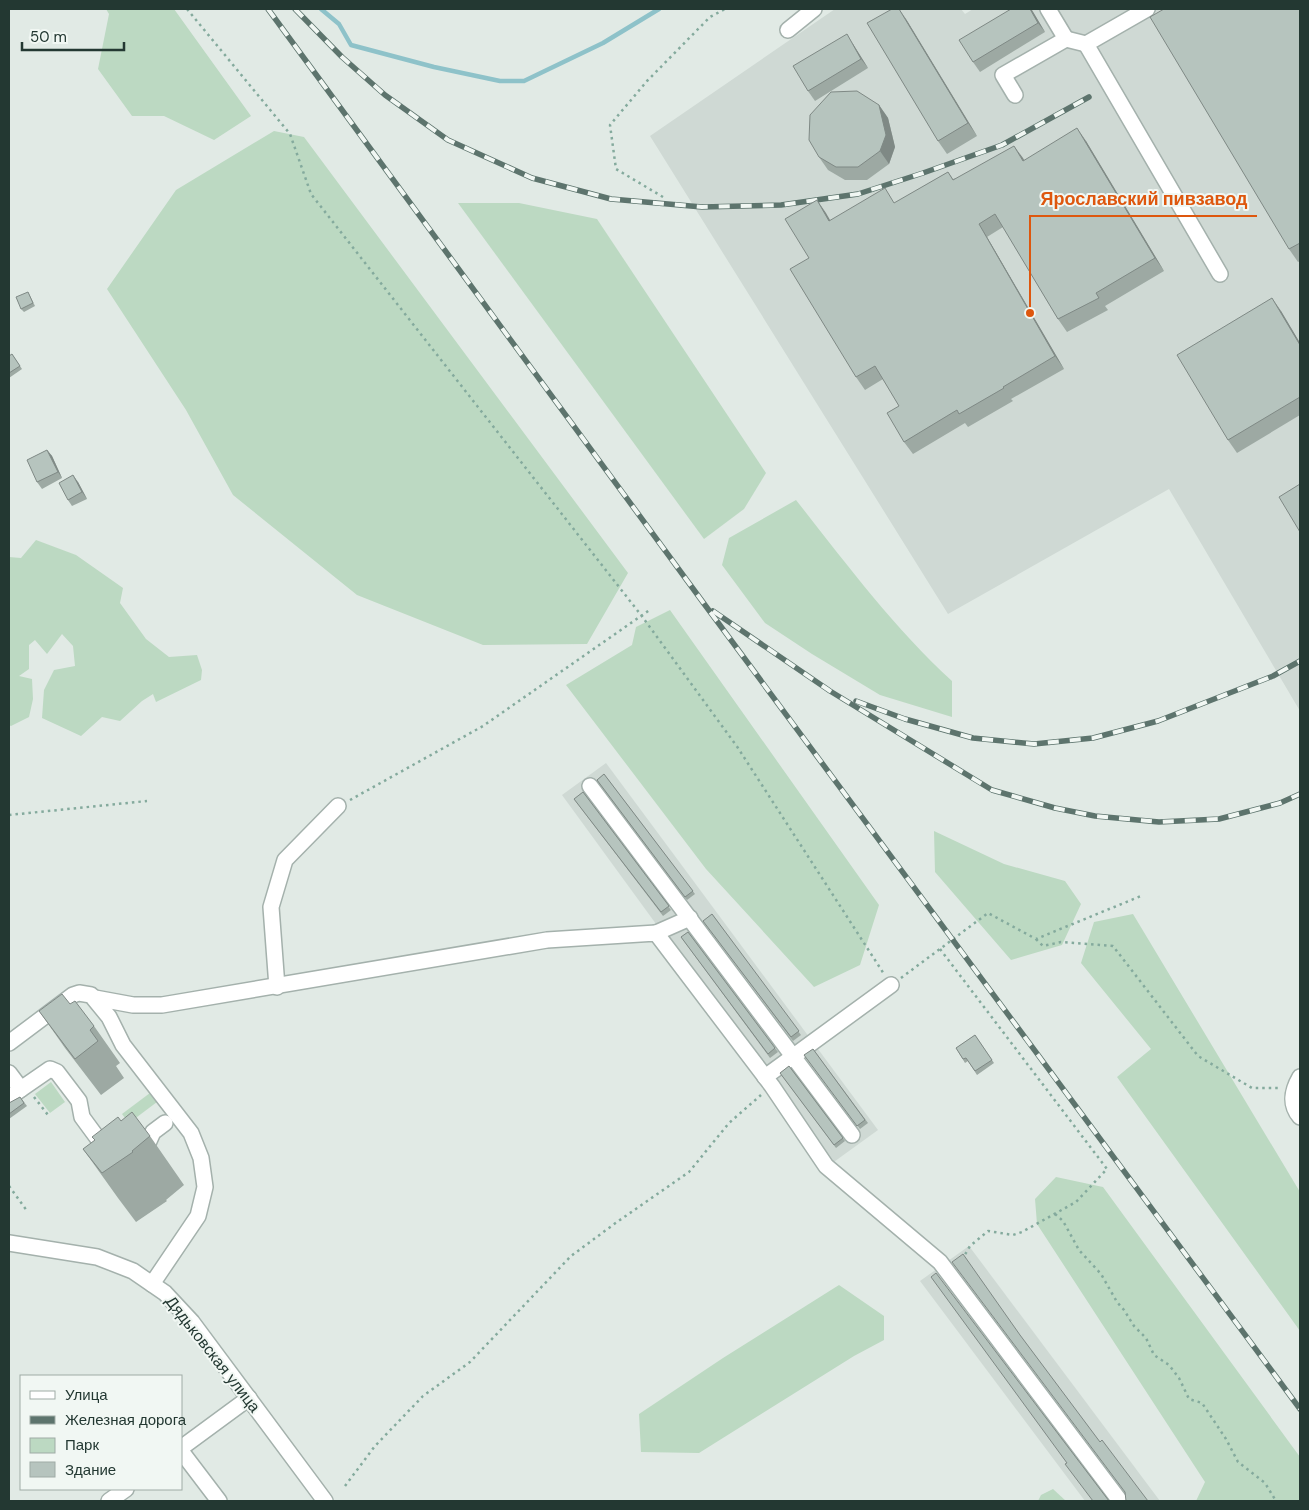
<svg xmlns="http://www.w3.org/2000/svg" width="1309" height="1510" font-family="'DM Sans',sans-serif">
	<rect width="100%" height="100%" fill="#e1eae5"/>
	<!-- built -->
	<g fill="#cfd9d4">
		<polygon points="835,9 961,9 965,14 973,9 1300,9 1300,711 1169,489 948,614 650,136"/>
		<polygon points="606,763 878,1130 831,1164 562,795"/>
		<polygon points="969,1246 1160,1501 1085,1501 920,1281"/>
	</g>
	<!-- green -->
	<g fill="#bcd9c2">
		<polygon points="106,9 174,9 251,116 214,140 164,116 132,116 98,69 109,14"/>
		<polygon points="274,131 304,137 628,573 587,644 483,645 357,595 233,495 186,410 107,289 176,190"/>
		<polygon points="458,203 519,203 597,219 766,473 744,509 704,539"/>
		<path d="M796,500C845,562 893,627 952,681V717L880,695L812,654L765,623L722,565L729,538Z"/>
		<polygon points="36,540 76,555 123,588 120,603 146,639 169,657 197,655 202,670 201,680 156,702 153,694 142,701 120,721 102,717 81,736 42,718 44,690 54,670 75,666 73,646 62,634 47,654 35,640 29,645 29,669 19,676 32,679 33,699 29,717 11,726 9,725 9,557 21,558"/>
		<polygon points="670,610 879,905 860,965 814,987 706,869 566,685 632,645 636,627"/>
		<polygon points="934,831 1004,864 1065,881 1081,904 1062,945 1011,960 935,872"/>
		<polygon points="1133,914 1300,1192 1300,1331 1117,1077 1151,1049 1081,963 1094,922"/>
		<polygon points="51,1082 65,1102 50,1113 35,1094"/>
		<polygon points="150,1093 157,1102 129,1123 122,1114"/>
		<polygon points="1056,1177 1103,1187 1300,1457 1300,1501 1196,1501 1205,1482 1037,1224 1035,1199"/>
		<polygon points="839,1285 884,1316 884,1340 854,1356 699,1453 641,1452 639,1414 723,1358"/>
		<polygon points="1053,1489 1066,1501 1038,1501 1041,1495"/>
	</g>
	<g fill="none" stroke-linecap="round" stroke-linejoin="round">
		<!-- stream -->
		<polyline stroke="#8ec2c9" stroke-width="4.5" points="321,9 339,24 351,45 434,67 500,81 524,81 603,43 659,9"/>
		<!-- minor casing -->
		<g stroke="#a4b1ac" stroke-width="18">
			<g id="minor">
				<polyline points="1048,9 1066,39"/>
				<polyline points="1147,9 1086,44 1220,274"/>
				<polyline points="788,30 814,9"/>
				<polyline points="1015,95 1003,75 1066,39 1086,44"/>
				<polyline points="590,786 852,1135"/>
				<polyline points="656,933 690,918"/>
				<polyline points="277,987 271,907 285,860 338,806"/>
				<polyline points="95,998 133,1005 162,1005 547,940 656,933 772,1086 826,1166 940,1262 1120,1501"/>
				<polyline points="9,1043 73,995 79,993 91,995 109,1017 123,1045 191,1133 201,1158 205,1187 198,1216 152,1284"/>
				<polyline points="9,1073 21,1089 50,1069 57,1072 76,1097 79,1101 82,1117 107,1151"/>
				<polyline points="765,1077 891,985"/>
				<path d="M1300,1077C1292,1091 1289,1104 1300,1117"/>
				<polyline points="9,1098 21,1089"/>
				<polyline points="139,1153 146,1148 153,1132 165,1123"/>
				<polyline points="9,1243 97,1257 133,1271 165,1293 192,1322 325,1501"/>
				<polyline points="181,1448 249,1398"/>
				<polyline points="181,1451 219,1501"/>
				<polyline points="109,1501 126,1489"/>
			</g>
		</g>
		<!-- path -->
		<g stroke="#84aa9d" stroke-width="2.5" stroke-dasharray="2.5 4" stroke-linecap="butt">
			<polyline points="187,9 290,134 311,194 641,615 738,748 884,974"/>
			<polyline points="663,197 616,169 610,125 647,81 710,17 725,9"/>
			<polyline points="350,800 483,726 651,609"/>
			<polyline points="9,815 147,801"/>
			<polyline points="1036,939 1043,946 1061,942 1113,946 1198,1056 1252,1088 1280,1088"/>
			<polyline points="940,949 1107,1169 1076,1202 1022,1232 1013,1235 988,1231 970,1246 963,1258"/>
			<polyline points="901,978 988,913 1036,939 1141,896"/>
			<polyline points="34,1097 48,1115"/>
			<polyline points="9,1186 27,1211"/>
			<polyline points="1055,1214 1063,1221 1079,1250 1101,1274 1117,1302 1124,1310 1134,1326 1146,1338 1154,1355 1169,1365 1179,1378 1189,1399 1202,1403 1226,1439 1238,1462 1265,1483 1276,1501"/>
			<polyline points="345,1486 375,1446 423,1396 470,1362 571,1256 617,1222 689,1172 729,1123 761,1095"/>
		</g>
		<!-- minor -->
		<use href="#minor" stroke="#fff" stroke-width="15"/>
		<!-- rail casing -->
		<g stroke="#5d746d" stroke-width="5.5">
			<g id="rail">
				<polyline points="268,9 705,605 1300,1409"/>
				<polyline points="295,9 342,57 385,95 448,140 532,178 611,199 702,207 781,205 858,194 923,173 1002,145 1089,97"/>
				<polyline points="713,611 830,691 992,790 1055,808 1095,816 1159,822 1219,819 1280,803 1300,794"/>
				<polyline points="856,701 905,719 973,738 1034,744 1093,738 1158,721 1273,676 1300,661"/>
			</g>
		</g>
		<!-- rail -->
		<use href="#rail" stroke="#f1f7f3" stroke-width="4" stroke-dasharray="11" stroke-linecap="butt"/>
	</g>
	<!-- wall -->
	<g fill="#9da9a3">
		<polygon points="1031,9 1045,32 980,72 973,62"/>
		<polygon points="1300,9 1300,261 1298,262 1289,249"/>
		<polygon points="906,19 977,136 947,154 938,141"/>
		<polygon points="853,44 868,68 815,101 808,91"/>
		<polygon points="879,105 888,118 895,147 889,164 867,180 845,180 828,170 819,157"/>
		<polygon points="1086,141 1164,271 1105,306 1108,310 1067,332 1058,319 1003,227 987,237 1064,369 1011,399 1013,401 968,427 965,423 913,454 904,442 899,406 883,379 865,390 856,377 809,258 817,200 830,221 895,203 948,172 953,179 1024,160"/>
		<polygon points="28,292 35,306 24,312 21,309"/>
		<polygon points="1281,311 1300,343 1300,415 1237,453 1228,440"/>
		<polygon points="12,354 22,369 9,378 9,356"/>
		<polygon points="47,450 52,456 62,478 42,489 37,482"/>
		<polygon points="78,482 87,499 72,506 68,500"/>
		<polygon points="604,774 695,894 687,900 597,780"/>
		<polygon points="583,792 671,910 663,916 574,799"/>
		<polygon points="712,914 801,1035 793,1041 703,921"/>
		<polygon points="688,932 778,1052 770,1058 681,937"/>
		<polygon points="39,1011 94,1026 120,1063 116,1066 124,1078 101,1095 65,1048"/>
		<polygon points="975,1035 994,1063 977,1075 968,1061 965,1063 956,1048"/>
		<polygon points="813,1049 868,1123 860,1129 804,1055"/>
		<polygon points="789,1066 845,1141 836,1148 780,1073"/>
		<polygon points="20,1097 27,1106 9,1119 9,1103"/>
		<polygon points="121,1121 150,1136 184,1185 166,1200 167,1201 136,1222 118,1198 83,1149"/>
	</g>
	<!-- shaded-wall -->
	<g fill="#7f8985">
		<polygon points="899,9 906,19 977,136 968,123"/>
		<polygon points="1030,9 1032,10 1045,32 1038,23"/>
		<polygon points="847,34 853,44 868,68 861,59"/>
		<polygon points="879,105 888,118 895,147 889,164 880,151"/>
		<polygon points="1077,128 1086,141 1164,271 1155,258"/>
		<polygon points="1014,146 1023,158 1032,174 1023,161"/>
		<polygon points="817,200 826,213 838,234 829,221"/>
		<polygon points="979,224 987,237 1064,369 1055,356"/>
		<polygon points="1272,298 1281,311 1300,343 1300,345"/>
		<polygon points="47,450 52,456 62,478 58,472"/>
		<polygon points="73,475 78,482 87,499 82,492"/>
	</g>
	<!-- building -->
	<g fill="#b6c4be" stroke="#7f8985">
		<polygon points="892,9 899,9 968,123 938,141 867,23"/>
		<polygon points="1011,9 1030,9 1038,23 973,62 959,40"/>
		<polygon points="1164,9 1300,9 1300,243 1289,249 1150,17"/>
		<polygon points="847,34 861,59 808,91 793,66"/>
		<polygon points="857,91 879,105 886,135 880,151 858,167 836,167 819,157 809,140 810,115 831,92"/>
		<polygon points="1077,128 1155,258 1096,293 1099,298 1058,319 995,214 979,224 1055,356 1003,387 1004,388 959,414 957,410 904,442 887,413 899,406 875,366 856,377 790,269 809,258 785,219 817,200 829,221 885,188 894,203 948,172 953,180 1014,146 1023,161"/>
		<polygon points="28,292 33,303 21,309 16,297"/>
		<polygon points="1272,298 1300,345 1300,397 1228,440 1177,355"/>
		<polygon points="12,354 20,366 9,373 9,356"/>
		<polygon points="47,450 58,472 37,482 27,460"/>
		<polygon points="73,475 82,492 68,500 59,483"/>
		<polygon points="1300,484 1300,532 1279,497"/>
		<polygon points="604,774 693,891 685,897 597,780"/>
		<polygon points="583,792 669,906 661,912 574,799"/>
		<polygon points="712,914 799,1031 791,1037 703,921"/>
		<polygon points="688,932 775,1048 768,1054 681,937"/>
		<polygon points="62,994 70,1004 75,1001 94,1026 90,1030 98,1041 75,1059 39,1011"/>
		<polygon points="975,1035 992,1060 975,1071 966,1058 963,1059 956,1048"/>
		<polygon points="813,1049 865,1120 857,1126 804,1055"/>
		<polygon points="789,1066 843,1138 834,1145 780,1073"/>
		<polygon points="20,1097 24,1103 9,1114 9,1103"/>
		<polygon points="132,1112 150,1136 132,1151 133,1152 102,1173 83,1149 95,1140 92,1137 118,1117 121,1121"/>
		<polygon points="963,1254 1020,1335 1100,1442 1102,1440 1148,1501 1126,1501 1125,1492 952,1262"/>
		<polygon points="936,1273 1109,1501 1093,1501 1065,1464 1067,1463 931,1277"/>
	</g>
	<g text-anchor="middle" dominant-baseline="central" stroke-width="4" stroke-linejoin="round" paint-order="stroke">
		<!-- street labels -->
		<g font-size="16" fill="#233832" stroke="#f1f7f3">
			<text transform="translate(213 1354) rotate(52)">Дядьковская улица</text>
		</g>
	</g>
	<!-- callouts -->
	<path fill="none" stroke="#de570e" stroke-width="2" d="M1030 313L1030 216H1257"/>
	<circle fill="#de570e" stroke="#f1f7f3" stroke-width="2" cx="1030" cy="313" r="5"/>
	<g font-size="18" text-anchor="middle" font-weight="bold" fill="#de570e" stroke="#f1f7f3" stroke-width="4" stroke-linejoin="round" paint-order="stroke">
		<text x="1144" y="205">Ярославский пивзавод</text>
	</g>
	<!-- border -->
	<rect width="1309" height="1510" fill="none" stroke="#233832" stroke-width="20"/>
	<!-- legend -->
	<rect x="20" y="1375" width="162" height="115" fill="#f1f7f3" stroke="#9faba6"/>
	<rect x="30" y="1391" width="25" height="8" fill="#ffffff" stroke="#9faba6"/>
	<text x="65" y="1400" font-size="15" fill="#233832">Улица</text>
	<rect x="30" y="1416" width="25" height="8" fill="#5d746d" stroke="#9faba6"/>
	<text x="65" y="1425" font-size="15" fill="#233832">Железная дорога</text>
	<rect x="30" y="1438" width="25" height="15" fill="#bcd9c2" stroke="#9faba6"/>
	<text x="65" y="1450" font-size="15" fill="#233832">Парк</text>
	<rect x="30" y="1462" width="25" height="15" fill="#b6c4be" stroke="#9faba6"/>
	<text x="65" y="1475" font-size="15" fill="#233832">Здание</text>
	<!-- scale -->
	<path d="M22 42v8h102v-8" fill="none" stroke="#233832" stroke-width="2.5"/>
	<text x="30" y="42" font-size="15" fill="#233832" stroke="#f1f7f3" stroke-width="4" paint-order="stroke">50 m</text>
</svg>
